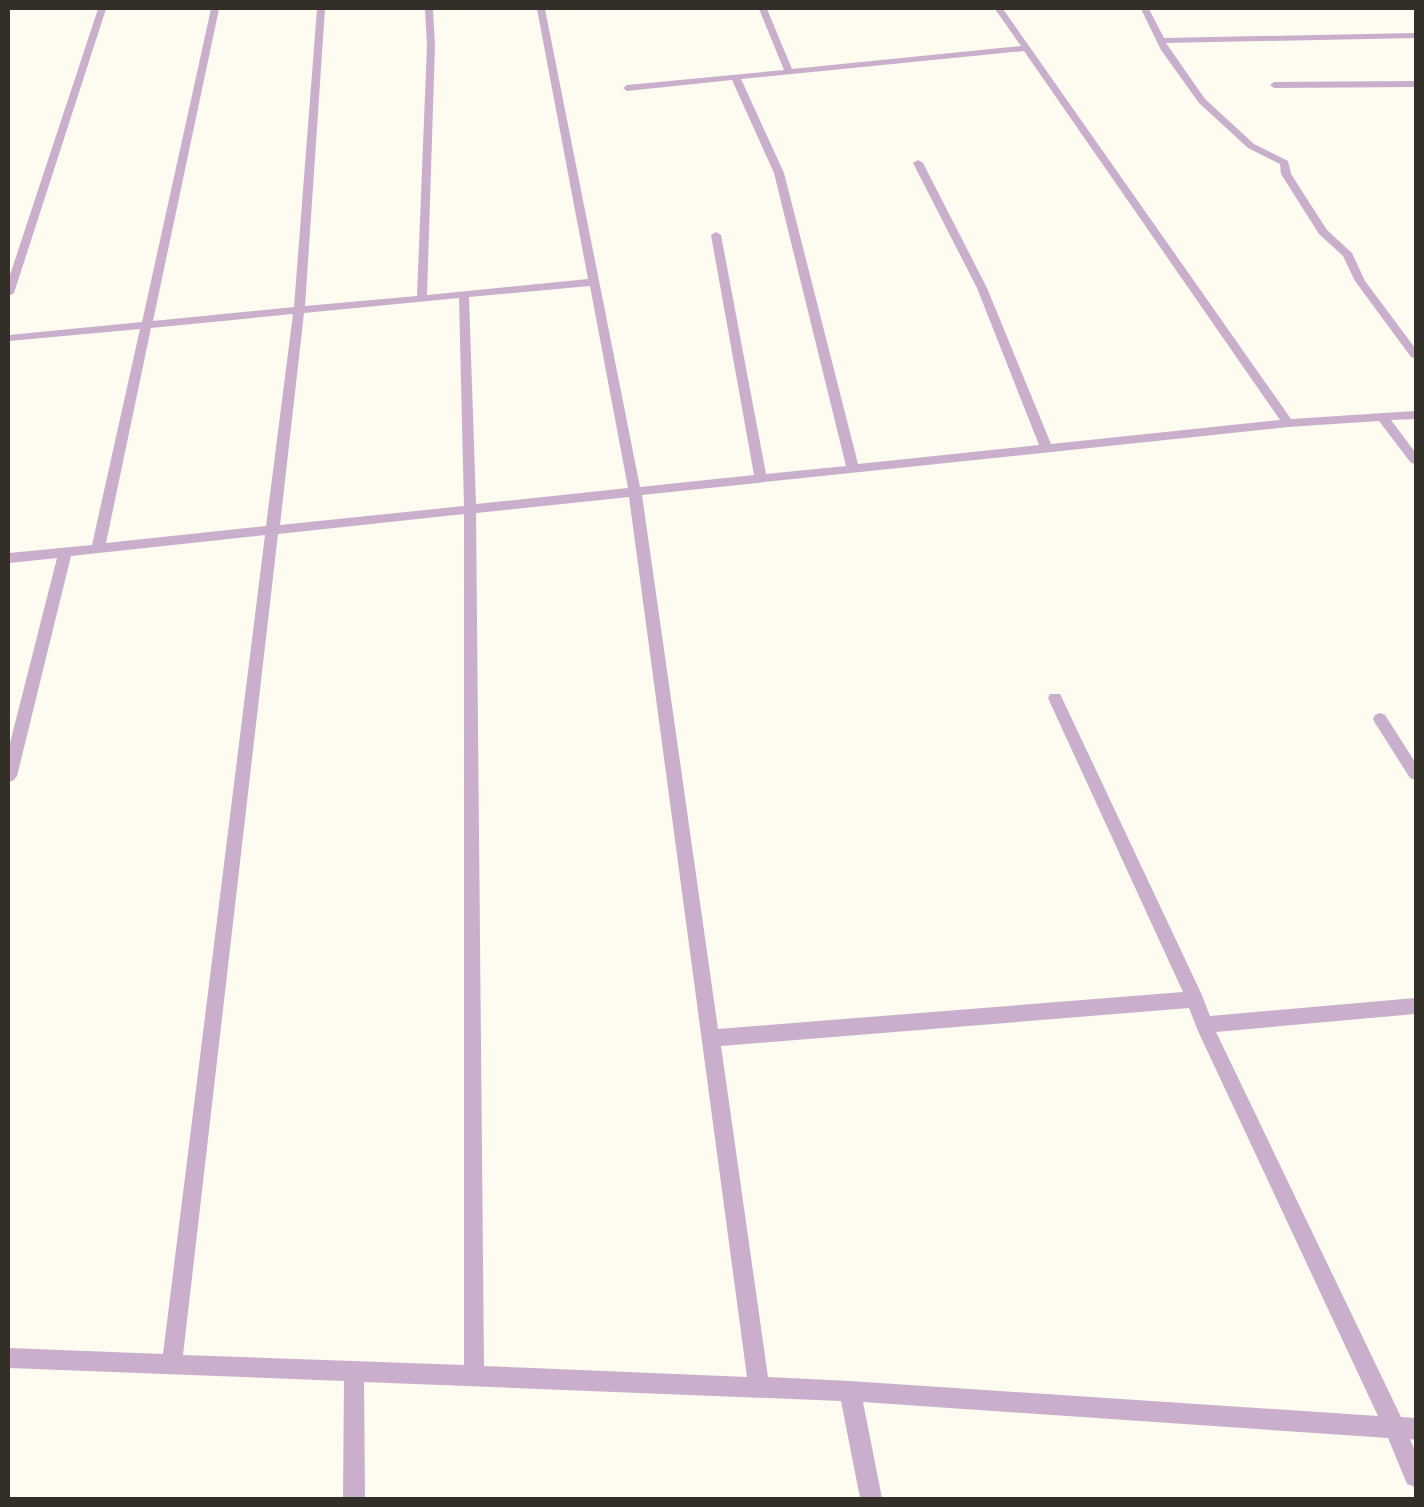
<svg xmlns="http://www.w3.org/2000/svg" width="1424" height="1507" font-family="Rubik,sans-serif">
	<rect width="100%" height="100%" fill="#fefbf0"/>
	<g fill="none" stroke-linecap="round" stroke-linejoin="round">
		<!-- street -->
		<g fill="#c9afcc" fill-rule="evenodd">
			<polygon points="98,9 106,9 14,293 9,296 9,278"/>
			<path d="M211,9H219L153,321L294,307L317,9H325L305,306L417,296L427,45L425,9H433L435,45L427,295L588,279L537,9H545L640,487L754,475L711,235L716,232L721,235L766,474L846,466L774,173L732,80L627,91L623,88L627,85L784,70L759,9H767L792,69L1021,46L995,9H1003L1291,419L1415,411V419L1391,420L1415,452V464L1411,463L1379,421L1288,427L642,495L718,1029L1183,992L1048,698L1050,694H1060L1062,698L1201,993L1210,1016L1415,998V1014L1216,1032L1401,1417L1415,1418V1440L1410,1439L1415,1451V1487L1407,1484L1388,1438L863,1402L882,1498H860L841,1401L364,1382L365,1498H343L344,1381L9,1368V1348L163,1354L265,535L71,556L17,776L14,780L9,782V747L57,558L9,563V553L92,545L140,329L9,341V335L142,322ZM1024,51L1280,420L1051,444L987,288L923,163L918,160L913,163L977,288L1039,445L858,464L784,173L741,79ZM590,286L628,488L476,504L469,297ZM459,298L464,506L280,525L304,313ZM293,314L266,526L106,543L151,328ZM629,497L747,1377L484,1366L476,513ZM464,514V1365L183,1355L278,534ZM1189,1008L1198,1031L1378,1416L850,1381L768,1377L721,1046Z"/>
			<polygon points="1141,9 1149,9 1164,38 1415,33 1415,38 1166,43 1205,99 1254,144 1288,161 1291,174 1327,230 1352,253 1365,281 1415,348 1415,358 1411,357 1355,281 1343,256 1319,234 1281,174 1280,164 1248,148 1199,103 1161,50"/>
			<polygon points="1415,81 1415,87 1274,88 1270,85 1274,82"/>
			<polygon points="1380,713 1385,715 1415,762 1415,780 1410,778 1375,723 1373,719 1375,715"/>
		</g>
	</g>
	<!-- border -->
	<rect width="1424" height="1507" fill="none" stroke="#312f28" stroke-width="20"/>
</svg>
